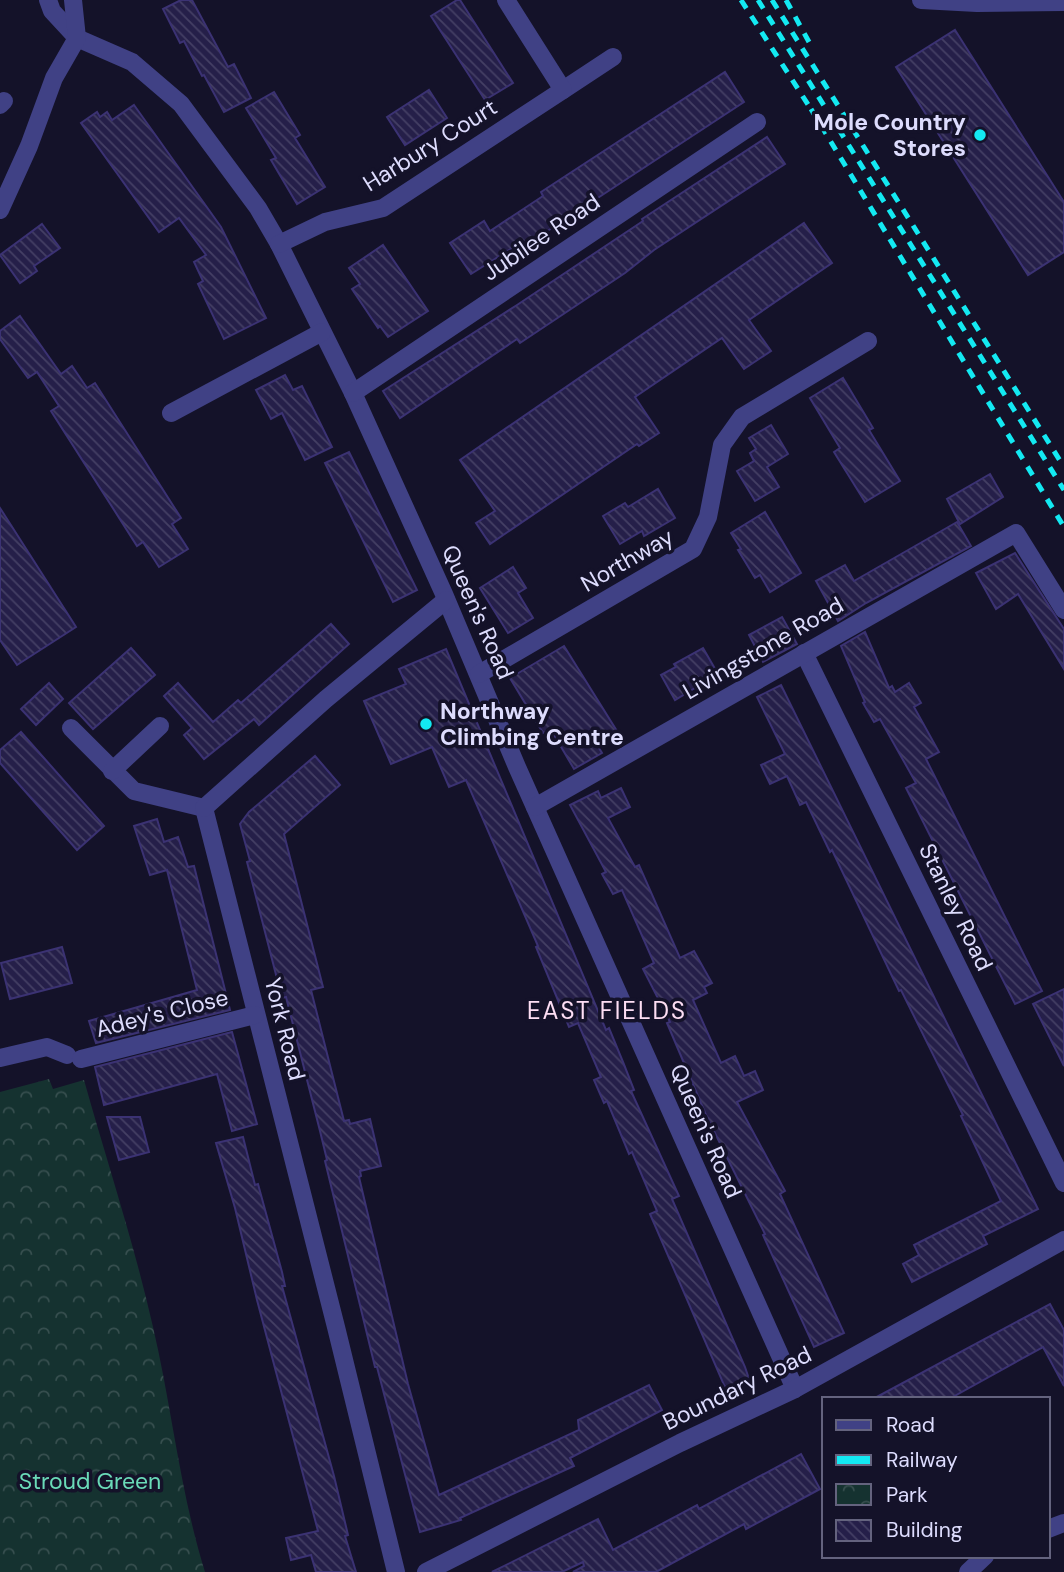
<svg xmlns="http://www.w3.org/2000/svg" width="1064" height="1572" font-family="'DM Sans',sans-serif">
	<defs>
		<pattern id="park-crowns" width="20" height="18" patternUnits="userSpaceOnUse" patternTransform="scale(1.75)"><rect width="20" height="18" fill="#153230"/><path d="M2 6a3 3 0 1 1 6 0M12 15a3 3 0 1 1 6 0" fill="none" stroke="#374f4f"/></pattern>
		<pattern id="building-back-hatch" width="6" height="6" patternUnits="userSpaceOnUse" patternTransform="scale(1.75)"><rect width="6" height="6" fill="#251f49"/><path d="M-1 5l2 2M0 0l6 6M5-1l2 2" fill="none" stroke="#443f64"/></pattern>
	</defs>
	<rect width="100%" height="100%" fill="#141229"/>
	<!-- park -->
	<path fill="url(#park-crowns)" d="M49,1079L53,1089L84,1080C107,1162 134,1243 153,1327C172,1408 180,1492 205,1572H0V1092Z"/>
	<!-- building -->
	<g fill="url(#building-back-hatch)" stroke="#3b3273" stroke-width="2">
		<polygon points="181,0 192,0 228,67 234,64 251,98 224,112 204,75 202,76 184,41 180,43 163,9"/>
		<polygon points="457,0 460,0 513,83 485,100 431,16"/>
		<polygon points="955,30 1064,202 1064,252 1028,275 896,67"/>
		<polygon points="725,72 744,102 520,249 517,245 471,274 450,243 484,221 490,231 543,196 541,192"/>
		<polygon points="429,90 447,118 405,145 387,117"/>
		<polygon points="274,92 300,135 295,138 325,187 297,204 271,160 276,158 246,108"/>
		<polygon points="134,105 221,227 266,318 224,339 198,284 203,281 194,262 206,255 179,218 159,232 81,123 97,112 100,117 107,112 112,120"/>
		<polygon points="767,137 785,164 654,250 625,273 520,343 517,339 400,418 383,391 517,305 643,221 642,219"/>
		<polygon points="804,223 832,263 749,320 771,351 744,369 722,338 635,397 659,433 639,446 637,444 490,544 476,523 495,511 460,460"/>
		<polygon points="42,224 60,248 34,266 37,271 20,283 0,255"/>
		<polygon points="383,245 428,311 388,337 380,326 378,328 352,289 360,284 349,268"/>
		<polygon points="20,316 61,374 72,366 87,388 95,383 181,518 172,524 188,549 159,567 143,542 137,546 51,411 59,406 37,372 28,378 0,339 0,331"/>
		<polygon points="285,375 293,390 302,386 332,447 305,460 282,413 271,419 256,390"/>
		<polygon points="843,378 873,428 869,430 900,481 865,502 834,452 840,448 810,398"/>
		<polygon points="771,425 788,454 767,467 779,487 755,501 737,471 754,461 750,453 756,449 749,438"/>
		<polygon points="349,452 417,590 393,602 325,463"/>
		<polygon points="990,474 1003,497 960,524 947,499"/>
		<polygon points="658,489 675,518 644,536 642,531 620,544 603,516 625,503 628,507"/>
		<polygon points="0,508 76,627 17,665 0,640"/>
		<polygon points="765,512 801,573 770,592 760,575 755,578 738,550 741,549 731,533"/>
		<polygon points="957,522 971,546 866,603 838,621 816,581 845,565 854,581"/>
		<polygon points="1015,553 1064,629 1064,669 1018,594 996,609 976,573"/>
		<polygon points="513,567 526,588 518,593 533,618 508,633 480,588"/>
		<polygon points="782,617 797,644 763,662 749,635"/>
		<polygon points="331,624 349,644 259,725 254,719 204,759 184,735 192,728 164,696 178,683 213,722 238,700 241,703"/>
		<polygon points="865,632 889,688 892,686 895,692 909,683 921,703 914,707 939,752 926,759 1042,991 1015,1004 906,788 916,783 880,719 874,722 863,703 865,702 841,646"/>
		<polygon points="564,646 620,736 599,748 602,753 574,769 550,728 543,733 510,678"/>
		<polygon points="131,648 155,675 93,729 69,703"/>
		<polygon points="703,648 718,674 675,700 661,675 676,667 674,664"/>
		<polygon points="446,649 606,1030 609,1028 623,1062 634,1090 631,1091 679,1196 672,1199 745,1367 750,1382 727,1392 650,1214 657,1211 632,1152 629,1154 607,1101 604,1103 594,1080 601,1077 578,1023 569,1027 536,947 538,946 466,780 449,787 432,747 391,764 364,701 406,684 399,669"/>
		<polygon points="49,683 63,699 36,725 21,709"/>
		<polygon points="781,685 1038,1209 983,1236 987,1244 912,1282 903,1264 919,1255 914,1245 1001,1201 961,1116 963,1115 901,990 899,991 832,850 830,852 806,802 800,805 787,776 770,784 761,765 785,754 757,697"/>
		<polygon points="21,732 104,826 77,850 0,763 0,750"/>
		<polygon points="315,756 340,785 284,834 323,987 311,990 344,1121 349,1120 350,1124 370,1119 381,1166 360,1171 361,1176 359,1177 408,1384 439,1495 579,1430 578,1420 649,1385 662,1410 570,1458 574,1466 460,1518 461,1520 420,1532 377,1367 375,1367 325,1161 327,1160 320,1131 286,997 282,998 247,862 250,861 240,824 249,812"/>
		<polygon points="621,788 630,807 608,818 635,867 639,865 680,958 694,951 712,983 704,987 707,993 693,1000 721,1063 735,1056 744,1076 755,1071 763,1090 737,1102 785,1191 780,1194 844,1333 814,1347 763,1235 765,1234 706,1115 667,1023 670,1022 643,969 654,963 622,890 613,894 602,874 606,872 570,805 598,791 601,798"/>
		<polygon points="157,819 164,842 178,837 188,867 194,866 230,1010 96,1043 89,1021 197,990 167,870 150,875 134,826"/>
		<polygon points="62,947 72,983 10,999 1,963"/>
		<polygon points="1064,989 1064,1066 1033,1004"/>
		<polygon points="232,1032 257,1124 232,1131 217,1074 104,1105 95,1067"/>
		<polygon points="107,1117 140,1117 149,1152 119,1160"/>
		<polygon points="243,1137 255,1185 258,1184 282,1272 285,1286 282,1286 334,1476 348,1535 345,1536 356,1572 316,1572 311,1555 291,1560 286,1538 318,1531 257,1300 235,1208 216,1143"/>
		<polygon points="1050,1304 1064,1330 1064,1386 1043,1347 949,1399 873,1399"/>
		<polygon points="801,1454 820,1489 746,1529 744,1524 656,1572 573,1572 584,1566 583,1562 562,1572 492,1572 598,1519 613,1550 697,1505 699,1509"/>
	</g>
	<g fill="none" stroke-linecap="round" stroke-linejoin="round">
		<!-- minor -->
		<g stroke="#404185" stroke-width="18">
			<polyline points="48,0 52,11 77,38 132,62 181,104 258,208 279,244 353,393 444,594 517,767 795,1389"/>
			<polyline points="921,0 977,3 1064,2"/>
			<polyline points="563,90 613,57"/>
			<polyline points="0,105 4,101"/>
			<polyline points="0,210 29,146 54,78 77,38 73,0"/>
			<polyline points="279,244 325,222 383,208 563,90 506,0"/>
			<polyline points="353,393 757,122"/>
			<polyline points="171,413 322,332"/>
			<polyline points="804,653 1064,1183"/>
			<polyline points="479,674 693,549 708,517 722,445 742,417 868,341"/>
			<polyline points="71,728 134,791 204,808"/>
			<polyline points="112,771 160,726"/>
			<polyline points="535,807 1016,533 1064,610"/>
			<polyline points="204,808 336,1327 396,1572"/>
			<polyline points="204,808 326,699 446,600"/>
			<polyline points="0,1058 47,1047 67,1055"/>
			<polyline points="81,1059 255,1015"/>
			<polyline points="1048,1529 1064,1523"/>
			<polyline points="426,1572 680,1443 795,1389 1064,1240"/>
			<polyline points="968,1572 985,1556"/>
		</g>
		<!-- rail -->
		<g stroke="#13e9f2" stroke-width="5" stroke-dasharray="10 9" stroke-linecap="butt">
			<polyline points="741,0 816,117"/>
			<polyline points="758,0 1064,490"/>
			<polyline points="772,0 1064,467"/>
			<polyline points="786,0 809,42"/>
			<polyline points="811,109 1064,527"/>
		</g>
	</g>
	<!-- markers -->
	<g fill="#13e9f2" stroke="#141229" stroke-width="2.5">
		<circle cx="980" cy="135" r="7"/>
		<circle cx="426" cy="724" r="7"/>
	</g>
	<g text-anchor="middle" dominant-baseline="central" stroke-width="7" stroke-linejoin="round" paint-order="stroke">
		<!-- poi labels -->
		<g font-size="23" font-weight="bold" fill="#dddcfd" stroke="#141229" text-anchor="end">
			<text x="966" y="122">Mole Country<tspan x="966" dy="26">Stores</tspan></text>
			<text x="440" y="711" text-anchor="start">Northway<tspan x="440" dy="26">Climbing Centre</tspan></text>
		</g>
		<!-- street labels -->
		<g font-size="23" fill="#dddcfd" stroke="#141229">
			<text transform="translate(430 145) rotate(-32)">Harbury Court</text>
			<text transform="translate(541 237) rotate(-34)">Jubilee Road</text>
			<text transform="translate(627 560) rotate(-30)">Northway</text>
			<text transform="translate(478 612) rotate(66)">Queen's Road</text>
			<text transform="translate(763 648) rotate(-30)">Livingstone Road</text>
			<text transform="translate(956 907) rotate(64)">Stanley Road</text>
			<text transform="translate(162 1013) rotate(-14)">Adey's Close</text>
			<text transform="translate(285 1029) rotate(76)">York Road</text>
			<text transform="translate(706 1131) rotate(66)">Queen's Road</text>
			<text transform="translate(737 1388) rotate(-26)">Boundary Road</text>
		</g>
		<!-- park labels -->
		<g font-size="23" fill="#6adab8" stroke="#141229">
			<text x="90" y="1481">Stroud Green</text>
		</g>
		<!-- neighbourhood labels -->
		<g font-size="24" letter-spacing="2" fill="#fddef4" stroke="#141229">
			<text x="607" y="1010">EAST FIELDS</text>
		</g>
	</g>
	<!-- legend -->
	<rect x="822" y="1397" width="228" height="161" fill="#141229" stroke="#64637e" stroke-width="2"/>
	<rect x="836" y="1420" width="35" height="10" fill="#404185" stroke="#64637e" stroke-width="2"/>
	<text x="886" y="1432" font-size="21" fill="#dddcfd">Road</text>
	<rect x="836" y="1455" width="35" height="10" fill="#13e9f2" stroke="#64637e" stroke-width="2"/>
	<text x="886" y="1467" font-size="21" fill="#dddcfd">Railway</text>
	<rect x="836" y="1484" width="35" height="21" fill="url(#park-crowns)" stroke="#64637e" stroke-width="2"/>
	<text x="886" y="1502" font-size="21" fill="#dddcfd">Park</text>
	<rect x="836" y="1520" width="35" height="21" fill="url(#building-back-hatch)" stroke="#64637e" stroke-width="2"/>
	<text x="886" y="1537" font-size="21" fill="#dddcfd">Building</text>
</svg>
